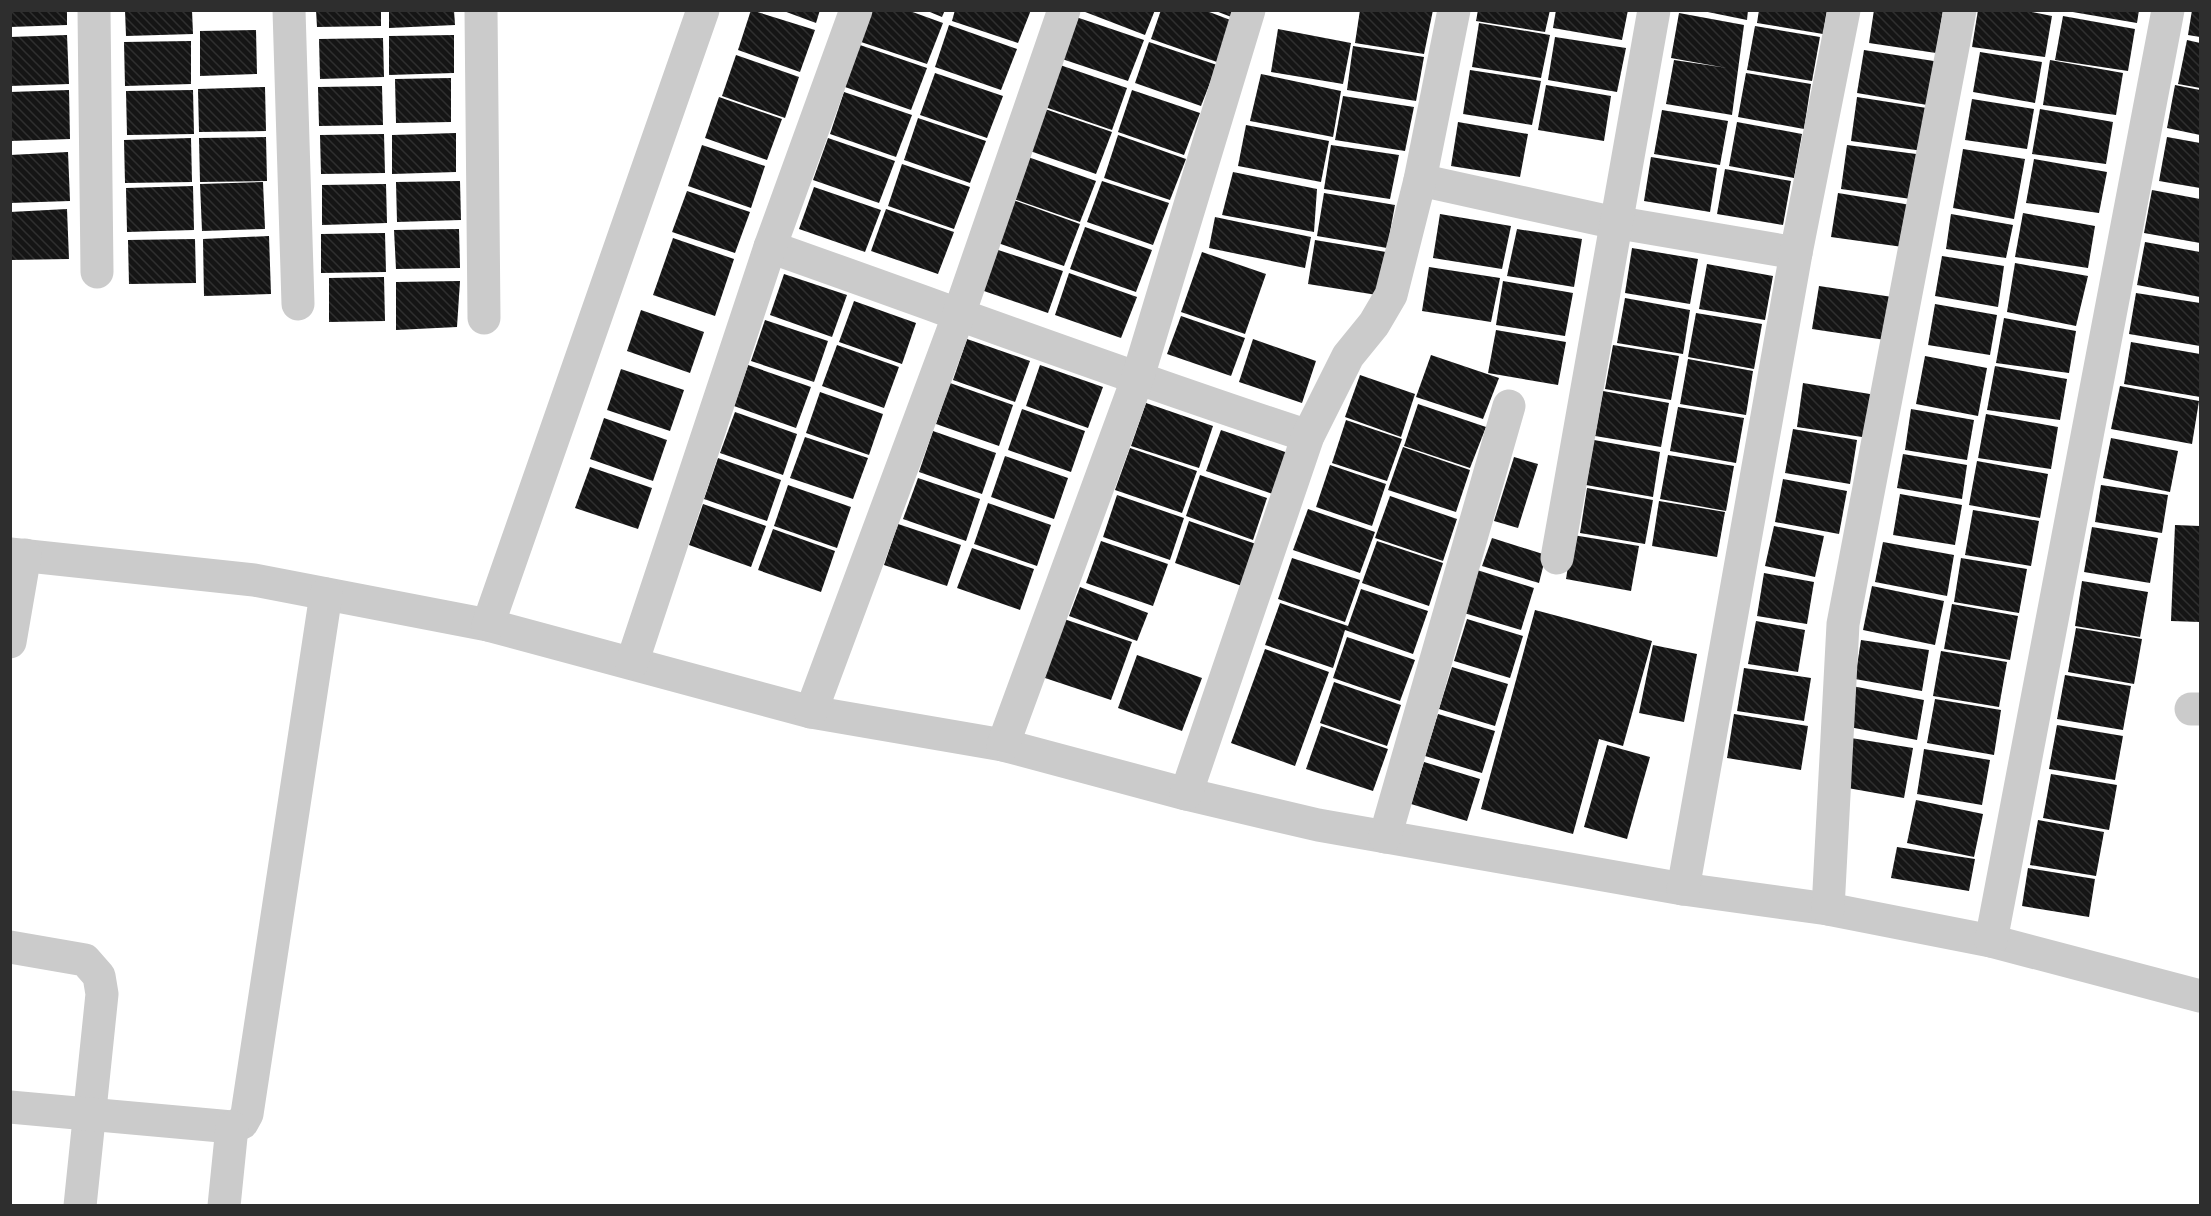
<svg xmlns="http://www.w3.org/2000/svg" width="2211" height="1216" font-family="'Exo 2',sans-serif">
	<defs>
		<pattern id="building-back-hatch" width="6" height="6" patternUnits="userSpaceOnUse" patternTransform="scale(1.5)"><rect width="6" height="6" fill="#151515"/><path d="M-1 5l2 2M0 0l6 6M5-1l2 2" fill="none" stroke="#2f2f2f"/></pattern>
	</defs>
	<rect width="100%" height="100%" fill="#fff"/>
	<!-- building -->
	<g fill="url(#building-back-hatch)">
		<polygon points="10,10 67,10 67,25 10,27"/>
		<polygon points="125,10 192,10 193,34 126,36"/>
		<polygon points="316,10 381,10 381,26 317,27"/>
		<polygon points="389,10 454,10 455,25 389,28"/>
		<polygon points="751,10 815,30 800,72 738,50"/>
		<polygon points="781,10 820,10 816,23"/>
		<polygon points="871,10 907,10 943,23 927,64 861,42"/>
		<polygon points="925,10 945,10 942,17"/>
		<polygon points="955,10 1031,10 1018,43 952,21"/>
		<polygon points="1080,10 1155,10 1145,35"/>
		<polygon points="1161,10 1204,10 1233,21 1217,62 1151,39"/>
		<polygon points="1213,10 1237,10 1234,18"/>
		<polygon points="1360,10 1433,10 1424,54 1355,43"/>
		<polygon points="1478,10 1550,10 1545,32 1476,21"/>
		<polygon points="1556,10 1628,10 1622,40 1553,28"/>
		<polygon points="1698,10 1748,10 1747,20"/>
		<polygon points="1759,10 1827,10 1823,34 1757,23"/>
		<polygon points="1874,10 1943,10 1936,53 1869,43"/>
		<polygon points="1978,10 2022,10 2052,16 2045,57 1972,47"/>
		<polygon points="2061,10 2139,10 2137,23"/>
		<polygon points="2192,10 2200,10 2200,37 2188,35"/>
		<polygon points="1679,13 1744,25 1732,115 1666,104 1674,60 1727,68 1671,58"/>
		<polygon points="2063,16 2135,29 2128,71 2055,60"/>
		<polygon points="1076,17 1144,40 1128,81 1062,59"/>
		<polygon points="1479,23 1550,35 1541,78 1472,67"/>
		<polygon points="949,25 1017,49 1001,90 935,67"/>
		<polygon points="1755,26 1820,37 1812,81 1747,70"/>
		<polygon points="1278,29 1351,43 1343,84 1271,72"/>
		<polygon points="256,30 257,74 200,76 200,31"/>
		<polygon points="67,35 69,84 10,86 10,37"/>
		<polygon points="454,35 454,73 389,75 389,36"/>
		<polygon points="1555,37 1626,48 1617,92 1548,80"/>
		<polygon points="383,38 384,77 320,79 319,39"/>
		<polygon points="2187,40 2200,43 2200,88 2178,84"/>
		<polygon points="191,41 191,84 125,86 124,42"/>
		<polygon points="1149,42 1217,65 1201,106 1135,83"/>
		<polygon points="860,45 927,68 911,110 845,87"/>
		<polygon points="1353,46 1424,57 1416,101 1347,90"/>
		<polygon points="1864,50 1940,62 1933,106 1857,93"/>
		<polygon points="1980,52 2042,62 2035,103 1973,92"/>
		<polygon points="736,55 799,77 785,118 722,96"/>
		<polygon points="2050,60 2123,73 2116,115 2043,105"/>
		<polygon points="1060,65 1127,88 1112,130 1045,107"/>
		<polygon points="1470,70 1541,81 1532,125 1463,114"/>
		<polygon points="935,73 1003,96 987,138 920,115"/>
		<polygon points="1746,73 1811,84 1804,129 1738,117"/>
		<polygon points="1261,74 1341,91 1333,137 1250,121"/>
		<polygon points="451,78 451,122 396,123 395,79"/>
		<polygon points="1546,85 1611,96 1604,141 1538,130"/>
		<polygon points="2175,85 2200,90 2200,135 2167,128"/>
		<polygon points="382,86 383,125 319,126 318,87"/>
		<polygon points="265,87 266,131 199,132 198,89"/>
		<polygon points="69,90 70,139 10,141 10,92"/>
		<polygon points="193,90 194,134 127,135 126,91"/>
		<polygon points="1132,90 1200,113 1184,155 1118,132"/>
		<polygon points="844,92 912,115 896,157 830,134"/>
		<polygon points="1343,96 1414,107 1405,151 1335,140"/>
		<polygon points="719,97 782,119 767,160 705,138"/>
		<polygon points="1857,97 1933,109 1923,151 1851,141"/>
		<polygon points="1972,99 2034,109 2027,149 1965,140"/>
		<polygon points="1045,109 1112,132 1096,174 1030,151"/>
		<polygon points="2040,109 2113,122 2106,164 2032,154"/>
		<polygon points="1662,110 1728,121 1720,165 1654,154"/>
		<polygon points="918,118 986,141 970,183 904,160"/>
		<polygon points="1458,122 1528,134 1520,177 1451,166"/>
		<polygon points="1737,122 1802,134 1794,178 1729,166"/>
		<polygon points="1246,125 1329,141 1321,182 1238,166"/>
		<polygon points="456,133 456,172 392,174 392,135"/>
		<polygon points="384,134 385,173 321,174 320,135"/>
		<polygon points="1118,135 1186,159 1170,200 1104,178"/>
		<polygon points="266,137 267,181 200,182 199,138"/>
		<polygon points="2167,137 2200,143 2200,188 2159,181"/>
		<polygon points="191,138 192,182 125,183 124,140"/>
		<polygon points="828,138 895,161 879,203 813,180"/>
		<polygon points="702,145 765,166 751,208 688,186"/>
		<polygon points="1331,145 1399,155 1390,199 1324,189"/>
		<polygon points="1847,145 1924,155 1918,200 1841,189"/>
		<polygon points="1963,149 2025,159 2014,219 1953,208"/>
		<polygon points="68,152 70,201 10,203 10,155"/>
		<polygon points="1028,157 1096,181 1080,222 1014,199"/>
		<polygon points="1651,157 1717,168 1710,212 1644,201"/>
		<polygon points="2034,159 2107,172 2099,213 2026,203"/>
		<polygon points="902,164 970,187 954,229 888,206"/>
		<polygon points="1725,169 1791,181 1783,225 1717,214"/>
		<polygon points="1233,172 1317,189 1314,232 1222,215"/>
		<polygon points="460,181 461,220 397,222 396,182"/>
		<polygon points="1102,181 1169,203 1153,245 1087,222"/>
		<polygon points="263,182 265,229 202,231 200,184"/>
		<polygon points="386,184 387,223 322,225 322,185"/>
		<polygon points="193,186 194,230 127,232 126,188"/>
		<polygon points="814,187 881,210 865,252 799,229"/>
		<polygon points="2152,190 2200,199 2200,243 2144,233"/>
		<polygon points="687,191 750,212 735,253 672,232"/>
		<polygon points="1324,193 1395,205 1387,248 1317,236"/>
		<polygon points="1838,193 1917,206 1910,248 1831,237"/>
		<polygon points="1013,200 1080,224 1064,266 998,243"/>
		<polygon points="67,209 69,259 10,260 10,212"/>
		<polygon points="886,209 954,232 938,274 871,251"/>
		<polygon points="2023,213 2095,226 2088,268 2015,257"/>
		<polygon points="1440,214 1511,226 1502,269 1433,258"/>
		<polygon points="1951,214 2013,225 2006,258 1946,249"/>
		<polygon points="1215,217 1311,237 1305,268 1209,248"/>
		<polygon points="1085,227 1152,250 1136,292 1070,269"/>
		<polygon points="459,229 460,268 396,269 394,230"/>
		<polygon points="1517,229 1582,239 1574,287 1507,276"/>
		<polygon points="385,233 386,272 321,273 321,234"/>
		<polygon points="269,236 271,294 204,296 203,239"/>
		<polygon points="673,238 734,259 715,316 653,295"/>
		<polygon points="195,239 196,283 129,284 128,240"/>
		<polygon points="1315,240 1386,252 1377,295 1308,284"/>
		<polygon points="2145,242 2200,252 2200,297 2137,285"/>
		<polygon points="1632,248 1698,259 1690,304 1625,293"/>
		<polygon points="995,249 1063,271 1048,313 981,290"/>
		<polygon points="1202,252 1266,274 1245,334 1181,312"/>
		<polygon points="1942,256 2004,266 1998,307 1935,296"/>
		<polygon points="2015,263 2088,276 2076,326 2007,312"/>
		<polygon points="1707,264 1773,276 1765,320 1699,309"/>
		<polygon points="1429,267 1500,278 1491,322 1422,311"/>
		<polygon points="1069,273 1137,297 1121,338 1055,315"/>
		<polygon points="784,274 847,295 832,337 770,315"/>
		<polygon points="384,277 385,321 329,322 329,278"/>
		<polygon points="460,281 457,327 396,330 396,282"/>
		<polygon points="1503,281 1573,293 1565,336 1496,325"/>
		<polygon points="1819,286 1899,298 1892,341 1812,329"/>
		<polygon points="2136,293 2200,303 2200,346 2129,334"/>
		<polygon points="1625,298 1690,310 1683,354 1617,343"/>
		<polygon points="854,301 916,323 902,364 839,342"/>
		<polygon points="1935,304 1997,315 1990,355 1928,345"/>
		<polygon points="641,310 704,332 690,373 627,351"/>
		<polygon points="1696,313 1762,324 1754,369 1688,357"/>
		<polygon points="1181,316 1245,338 1231,376 1167,354"/>
		<polygon points="2004,318 2076,331 2069,373 1996,363"/>
		<polygon points="765,320 828,341 814,382 751,361"/>
		<polygon points="1496,330 1566,342 1558,385 1488,373"/>
		<polygon points="967,339 1030,361 1015,402 953,380"/>
		<polygon points="1253,339 1316,361 1302,403 1239,382"/>
		<polygon points="2131,342 2200,354 2200,397 2124,384"/>
		<polygon points="837,345 899,367 884,408 822,386"/>
		<polygon points="1613,345 1679,356 1671,400 1605,389"/>
		<polygon points="1431,355 1499,378 1483,419 1416,397"/>
		<polygon points="1925,356 1987,368 1978,416 1916,404"/>
		<polygon points="1688,359 1753,371 1746,415 1680,404"/>
		<polygon points="748,365 811,387 796,428 734,406"/>
		<polygon points="1040,365 1103,387 1088,428 1026,406"/>
		<polygon points="1995,366 2067,379 2060,420 1987,410"/>
		<polygon points="621,369 684,390 670,431 607,410"/>
		<polygon points="1360,375 1415,394 1401,437 1345,417"/>
		<polygon points="950,383 1013,405 999,446 936,424"/>
		<polygon points="1803,383 1882,396 1875,439 1797,427"/>
		<polygon points="2120,386 2199,401 2192,444 2111,429"/>
		<polygon points="1603,391 1669,403 1661,447 1595,436"/>
		<polygon points="820,392 883,414 869,455 806,433"/>
		<polygon points="1146,403 1213,426 1199,468 1131,446"/>
		<polygon points="1418,404 1486,427 1470,468 1404,446"/>
		<polygon points="1678,407 1744,418 1736,463 1670,451"/>
		<polygon points="1022,409 1085,431 1071,472 1008,450"/>
		<polygon points="1911,409 1974,420 1967,460 1905,450"/>
		<polygon points="735,412 797,434 783,475 720,453"/>
		<polygon points="1986,414 2058,427 2051,469 1978,458"/>
		<polygon points="604,418 667,440 653,481 590,459"/>
		<polygon points="1346,420 1402,439 1387,481 1332,463"/>
		<polygon points="1793,429 1857,440 1850,484 1785,473"/>
		<polygon points="1221,430 1288,453 1273,494 1206,471"/>
		<polygon points="933,431 996,453 982,494 919,472"/>
		<polygon points="805,437 868,458 853,499 790,478"/>
		<polygon points="2111,438 2178,451 2170,492 2103,478"/>
		<polygon points="1594,440 1660,452 1653,497 1586,485"/>
		<polygon points="1403,447 1470,470 1456,512 1388,490"/>
		<polygon points="1130,448 1197,471 1182,513 1115,490"/>
		<polygon points="1903,454 1967,465 1962,499 1897,488"/>
		<polygon points="1668,455 1734,466 1726,511 1660,499"/>
		<polygon points="1005,456 1068,478 1054,519 991,497"/>
		<polygon points="1514,457 1538,464 1518,528 1494,521"/>
		<polygon points="718,458 781,480 767,521 704,499"/>
		<polygon points="1977,461 2048,474 2040,518 1969,505"/>
		<polygon points="1330,465 1386,484 1372,526 1316,507"/>
		<polygon points="590,467 652,488 638,529 575,508"/>
		<polygon points="1200,475 1267,498 1253,540 1186,516"/>
		<polygon points="918,478 980,499 966,541 903,519"/>
		<polygon points="1783,479 1847,491 1839,534 1775,522"/>
		<polygon points="788,485 851,507 837,548 774,526"/>
		<polygon points="2101,485 2168,495 2162,533 2095,522"/>
		<polygon points="1587,488 1653,500 1645,544 1580,533"/>
		<polygon points="1900,494 1962,505 1955,545 1893,535"/>
		<polygon points="1117,495 1184,518 1170,560 1103,537"/>
		<polygon points="1390,496 1457,519 1443,561 1375,538"/>
		<polygon points="1659,501 1725,512 1717,557 1652,546"/>
		<polygon points="988,503 1051,525 1037,566 974,544"/>
		<polygon points="703,504 766,526 751,567 689,545"/>
		<polygon points="1308,509 1375,532 1360,573 1293,550"/>
		<polygon points="1973,510 2039,521 2031,566 1965,555"/>
		<polygon points="1189,521 1256,544 1242,586 1175,563"/>
		<polygon points="898,524 961,545 947,586 884,565"/>
		<polygon points="2175,525 2200,526 2200,622 2171,621"/>
		<polygon points="1774,526 1824,536 1815,577 1765,566"/>
		<polygon points="2092,527 2158,538 2150,583 2084,572"/>
		<polygon points="773,529 835,551 821,592 758,570"/>
		<polygon points="1573,535 1639,546 1631,591 1566,579"/>
		<polygon points="1492,538 1546,555 1539,583 1482,566"/>
		<polygon points="1101,541 1168,564 1153,606 1086,583"/>
		<polygon points="1377,541 1443,563 1429,606 1362,583"/>
		<polygon points="1883,542 1954,555 1947,596 1875,582"/>
		<polygon points="972,548 1034,569 1020,610 957,588"/>
		<polygon points="1292,558 1360,580 1345,622 1278,599"/>
		<polygon points="1961,558 2027,569 2019,613 1954,602"/>
		<polygon points="1477,570 1534,588 1521,630 1464,613"/>
		<polygon points="1764,573 1814,582 1807,624 1757,616"/>
		<polygon points="2082,581 2148,592 2140,637 2075,626"/>
		<polygon points="1872,586 1944,601 1935,645 1863,630"/>
		<polygon points="1080,587 1148,613 1137,641 1069,616"/>
		<polygon points="1361,589 1428,611 1413,654 1345,630 1333,668 1265,645 1280,603 1348,626"/>
		<polygon points="1952,604 2018,616 2010,660 1944,649"/>
		<polygon points="1535,610 1652,641 1623,746 1599,739 1573,834 1481,809"/>
		<polygon points="1064,619 1132,642 1111,700 1042,677"/>
		<polygon points="1467,619 1523,636 1510,678 1454,661"/>
		<polygon points="1756,621 1805,630 1798,672 1748,664"/>
		<polygon points="2076,628 2142,639 2134,684 2068,672"/>
		<polygon points="1347,637 1415,660 1400,701 1333,678"/>
		<polygon points="1861,640 1929,650 1922,691 1855,679"/>
		<polygon points="1653,645 1697,654 1684,722 1639,713"/>
		<polygon points="1265,649 1329,672 1295,766 1231,743"/>
		<polygon points="1941,651 2007,662 1999,707 1933,696"/>
		<polygon points="1137,655 1202,678 1182,731 1118,708"/>
		<polygon points="1452,667 1508,684 1495,726 1439,709"/>
		<polygon points="1744,668 1811,678 1804,721 1737,711"/>
		<polygon points="2065,675 2131,686 2123,730 2057,719"/>
		<polygon points="1334,682 1401,705 1387,746 1320,723"/>
		<polygon points="1852,686 1924,700 1917,740 1844,726"/>
		<polygon points="1935,699 2001,710 1994,755 1927,743"/>
		<polygon points="1438,714 1495,731 1482,773 1425,756"/>
		<polygon points="1734,714 1808,726 1801,770 1727,758"/>
		<polygon points="2057,725 2123,736 2115,780 2049,769"/>
		<polygon points="1321,726 1388,749 1373,791 1306,769"/>
		<polygon points="1851,738 1913,748 1904,798 1842,787"/>
		<polygon points="1607,745 1650,757 1627,839 1584,827"/>
		<polygon points="1924,749 1990,760 1982,805 1917,794"/>
		<polygon points="1424,762 1480,779 1467,821 1411,804"/>
		<polygon points="2051,774 2117,785 2109,830 2043,818"/>
		<polygon points="1916,800 1983,814 1974,857 1907,843"/>
		<polygon points="2038,820 2104,832 2096,876 2030,865"/>
		<polygon points="1897,847 1975,859 1969,891 1891,878"/>
		<polygon points="2028,868 2095,879 2089,917 2022,906"/>
	</g>
	<g fill="none" stroke-linecap="round" stroke-linejoin="round">
		<!-- minor -->
		<g stroke="#cbcbcb" stroke-width="33">
			<polyline points="94,10 97,272"/>
			<polyline points="289,10 298,304"/>
			<polyline points="481,10 484,318"/>
			<polyline points="1420,180 1602,220 1796,253"/>
			<path d="M770,247C949,310 1127,377 1308,436"/>
			<polyline points="10,554 254,580 488,625 811,712 1003,745 1186,794 1318,825 1683,889 1828,909 1991,941 2200,996"/>
			<polyline points="1557,558 1654,10"/>
			<polyline points="488,625 703,10"/>
			<polyline points="10,642 25,555"/>
			<polyline points="632,663 770,247 856,10"/>
			<polyline points="2191,709 2200,709"/>
			<polyline points="811,712 959,314 1064,10"/>
			<polyline points="1003,745 1137,380 1249,10"/>
			<polyline points="1186,794 1308,436 1348,356 1374,324 1391,295 1420,180 1454,10"/>
			<polyline points="1385,837 1509,406"/>
			<polyline points="1683,889 1796,253 1844,10"/>
			<polyline points="1828,909 1843,624 1960,10"/>
			<polyline points="1991,941 2168,10"/>
			<polyline points="10,947 85,960 99,976 102,994 80,1206"/>
			<polyline points="10,1107 232,1127 242,1123 247,1114 326,594"/>
			<polyline points="224,1206 232,1127"/>
		</g>
	</g>
	<!-- border -->
	<rect width="2211" height="1216" fill="none" stroke="#2e2e2e" stroke-width="24"/>
</svg>
